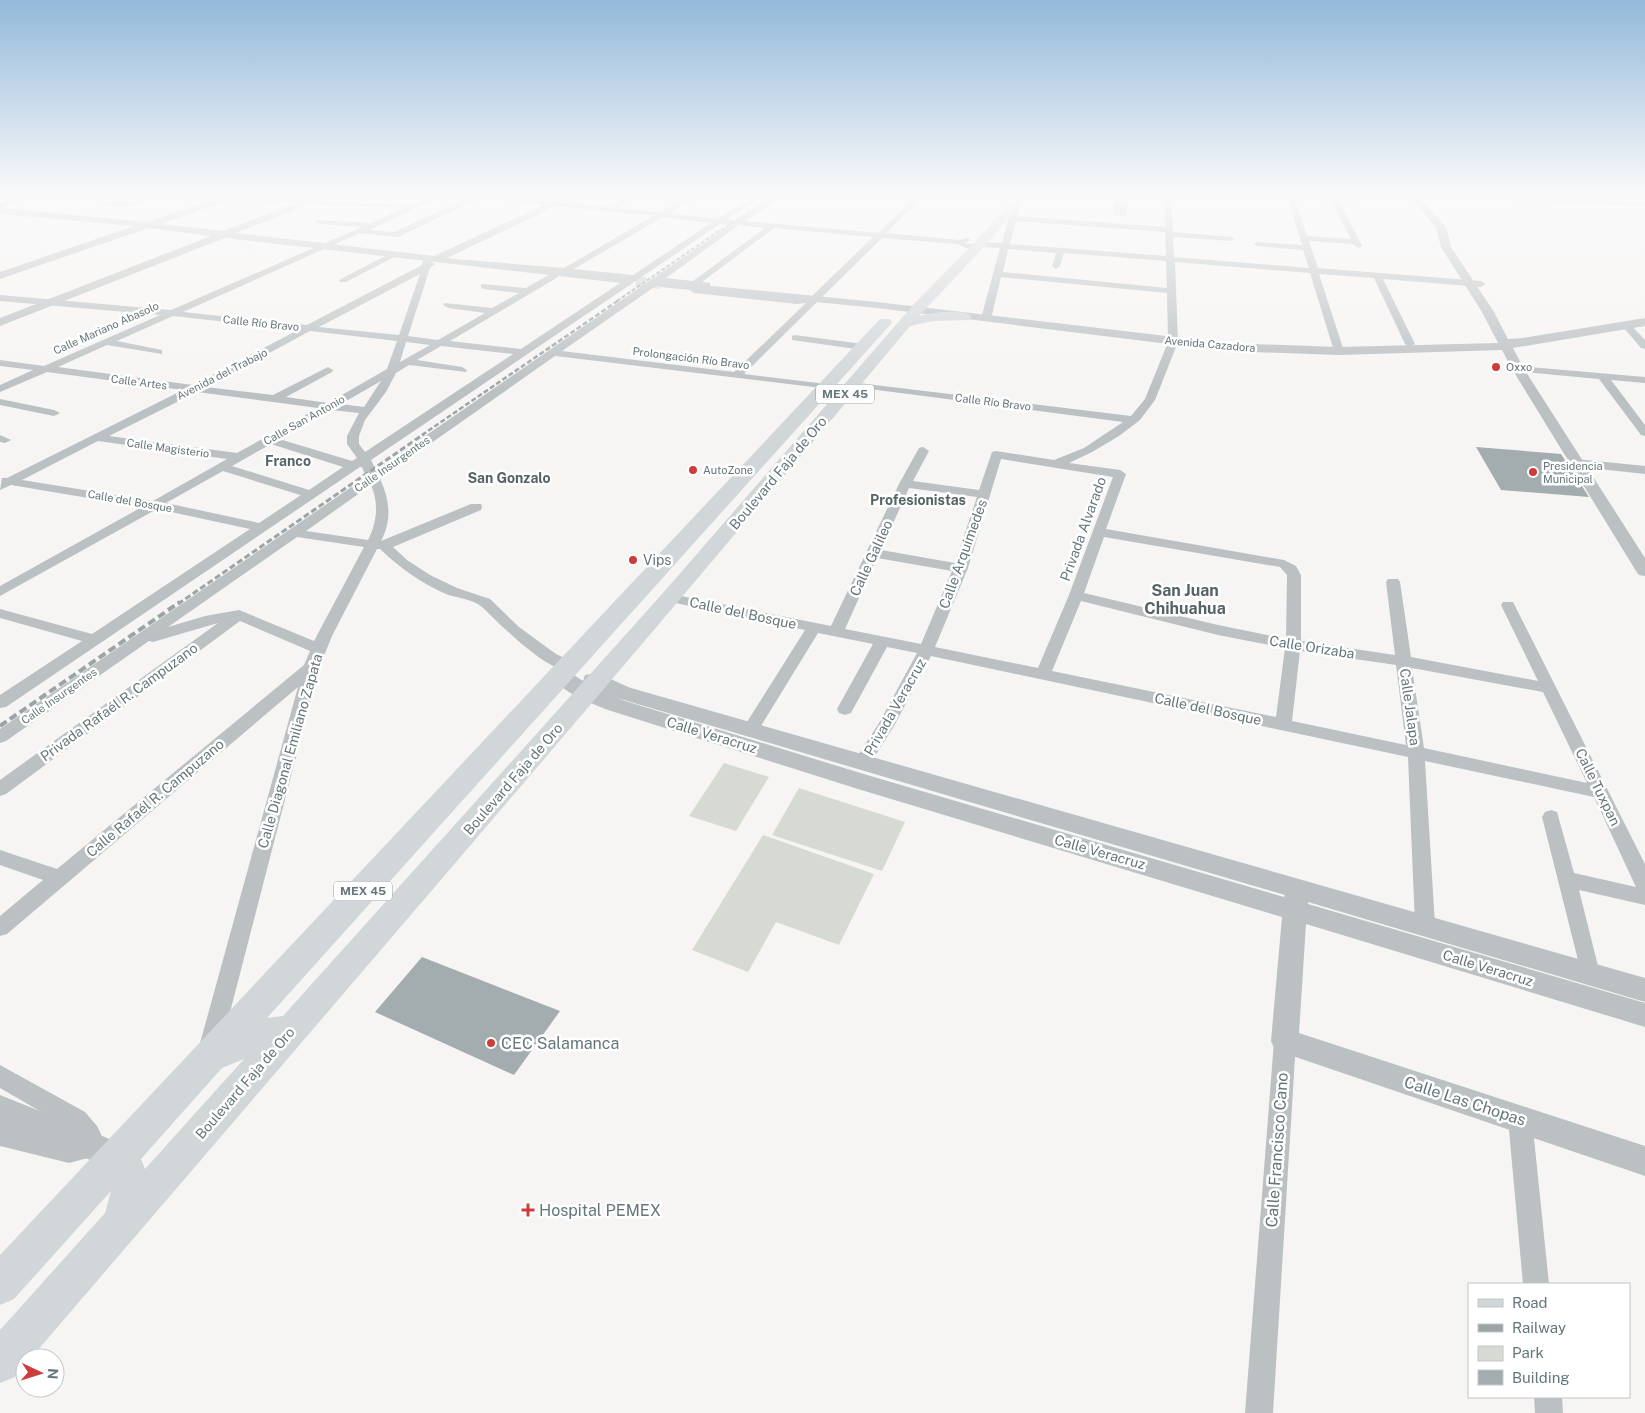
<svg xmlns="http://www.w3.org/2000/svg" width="1645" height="1413" font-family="'Public Sans',sans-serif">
	<rect width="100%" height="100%" fill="#f6f5f3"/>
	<!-- green -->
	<g fill="#d7dad3">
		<polygon points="724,763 769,777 736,831 689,816"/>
		<polygon points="799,788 905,822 882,871 772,835"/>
		<polygon points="763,835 874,874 839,945 776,922 748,972 692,950"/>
	</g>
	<!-- building -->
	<g fill="#a3adaf">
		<polygon points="1476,447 1561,454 1589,497 1501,490"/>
		<polygon points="422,957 560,1011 514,1075 375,1012"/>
	</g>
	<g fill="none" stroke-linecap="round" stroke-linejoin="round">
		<!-- tertiary-tunnel -->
		<polyline stroke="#d2d5d5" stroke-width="10" stroke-dasharray="10 5" stroke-linecap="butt" points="621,280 660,284"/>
		<!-- minor -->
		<g fill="#bbc0c2" fill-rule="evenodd">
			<path d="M121,194H167L413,205L438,194H446L369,230L394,232L470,197L464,194H484L608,207L633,194H641L618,208L660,212L694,194H702L670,213L717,219L758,194H766L726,219L736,221L781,194H788L745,221L878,233L918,194H925L886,233L959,240L967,238L971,240L965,243L971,244L980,242L1002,243L1011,208L1015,206L1019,208L1017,216L1165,227L1164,194H1171L1173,232L1231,237L1235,239L1231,241L1173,237L1174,257L1309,268L1303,250L1257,246L1253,244L1257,242L1302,245L1288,198L1249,196L1245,194H1293L1355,198V202L1339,201L1362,246L1358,248L1353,244L1309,241L1318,268L1481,281L1485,284L1481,287L1383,279L1415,344L1410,347L1405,344L1374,278L1319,274L1344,351L1339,354L1334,351L1310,273L1175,262L1178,342L1155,400L1140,420L1119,436L1092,452L1069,463L1120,470L1126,474L1106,529L1284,560L1296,566L1301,575V641L1395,655L1386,582L1388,579H1398L1400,582L1411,657L1538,681L1501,605L1503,602H1513L1645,864V905L1579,890L1600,974L1597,980L1590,983L1583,980L1542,817L1545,812L1551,810L1557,812L1574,873L1636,887L1594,797L1425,761L1435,925L1432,931L1425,933L1418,931L1415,925L1408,757L931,656L894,726L868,767L862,769L856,767L853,763L879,723L917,653L887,647L851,713L845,715L839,713L837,709L873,644L818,633L756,734L750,736L744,734L742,730L805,630L666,601L664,598L666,595L671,594L831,626L899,484L919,448L923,447L929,451L913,481L979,490L992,452L996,451L1054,460L1084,448L1123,422L854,387L850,386L849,384L850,382L1131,416L1145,399L1168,342L1167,293L1001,277L992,315L987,318L982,315L1000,248L981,247L969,249L957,244L882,238L744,374L826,384L831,387L830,389L555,356L380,479C390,500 392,520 381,541L471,504H481L482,507L481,510L393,547L407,560L430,575L457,588L490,599L519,627L556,654L575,663L577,667L575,671C551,677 499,623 482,607C473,599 457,598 446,594C421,583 400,568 380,549H377L332,636L319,668L221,1047L218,1054L210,1057L202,1054L199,1047L298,687L7,934L0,936V916L43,880L0,865V850L57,869L304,665L310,651L240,621L6,794L0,796V780L218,623L153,642L149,641L6,741L0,743V729L366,477L362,467H360L6,707L0,708V695L82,641L0,618V609L92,634L250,529L157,509L0,596V586L142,507L11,485L0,490L2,478H7L183,390L47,372L0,392V385L33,370L0,366V360L44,366L160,315L0,301V295L171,310L362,227L320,224L316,222L317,220L371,223L405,208L125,196ZM480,198L653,216L564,268L467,260L466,262L470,265L626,279L521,349L450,341L558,277V273H552L526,288L481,284V288L484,289L519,293L492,308L445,303L443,305L448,308L485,313L438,340L408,336L430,268L435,264L426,259L423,260L422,265L307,325L183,312L360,233L398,237ZM1295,199L1331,201L1351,239L1307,236ZM663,217L711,223L633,275L574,269ZM1016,221L1165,232L1166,256L1010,244ZM720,224L730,225L376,470L371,460ZM739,225L765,228L693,281L666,278ZM774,228L873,237L812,296L797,298L691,288L690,290L694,293L797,304L806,303L734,372L562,351L660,283L710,287V283L702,282ZM1008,249L1056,253L1052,266L1056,269L1060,266L1064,253L1166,261L1167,288L1003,272ZM420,274L399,335L319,327ZM173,316L298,330L193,385L58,367L107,345L162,354V350L117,341ZM310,331L397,341L387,369L328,403L286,397L332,372L333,370L328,367L273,395L206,387ZM406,342L430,345L400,362ZM441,346L513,354L365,452L359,444V436L365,420L386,392L396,373L409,365L466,372L467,370L462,367L417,360ZM381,381L364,407L341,404ZM197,392L318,408L237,453L109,436ZM331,410L359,413L347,436V444L357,458L352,461L279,439ZM98,441L227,459L153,501L22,480ZM271,444L343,467L309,490L232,466ZM1001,459L1113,477L1069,595L1038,668L935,647L968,568ZM223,471L300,495H301L259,523L166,503ZM371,485C379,503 377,523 368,540L306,531ZM909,488L977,497L955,563L881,550ZM297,537L364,547L314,641L239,610L205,616L168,627ZM1104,537L1280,567L1287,575L1286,639L1218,625L1084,593ZM877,558L952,571L921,644L845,629ZM1081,601L1218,635L1285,648L1276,717L1052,671ZM1300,651L1396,665L1406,745L1292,721ZM1412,668L1543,692L1587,783L1424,748Z"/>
			<polygon points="1115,194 1129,194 1126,216 1117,216 1113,214"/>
			<polygon points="1409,194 1454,194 1645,202 1645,206 1413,196"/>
			<path d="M140,198H143V202C132,206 113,210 102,203L106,201L130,202Z"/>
			<polygon points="391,253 398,255 346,282 340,282 339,280"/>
			<polygon points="1626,322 1629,323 1645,340 1645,349 1641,348 1623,327 1623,323"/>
			<polygon points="795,335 863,344 868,347 863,350 792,340 792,336"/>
			<polygon points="1518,366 1645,377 1645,383 1611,380 1645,425 1645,436 1641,435 1599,379 1514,371 1513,369 1514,367"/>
			<polygon points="0,399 54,410 60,413 54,416 0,405"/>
			<polygon points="0,435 11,440 5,443 0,442"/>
			<polygon points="1576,459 1645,466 1645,474 1572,466 1570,463"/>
			<polygon points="1285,1031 1293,1034 1296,1041 1273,1413 1245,1413 1274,1041 1277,1034"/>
			<polygon points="0,1065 85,1112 97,1126 101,1134 103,1147 99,1155 69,1163 0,1146 0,1122 69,1139 77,1138 69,1128 0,1088"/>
			<polygon points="1520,1107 1528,1111 1532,1119 1549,1284 1523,1284 1508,1119 1512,1111"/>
			<polygon points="1534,1397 1562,1397 1563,1413 1535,1413"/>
		</g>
		<!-- tertiary -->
		<g fill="#bbc0c2" fill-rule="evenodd">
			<polygon points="29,194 41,194 2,208 147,222 229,194 241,194 240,196 161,224 223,231 320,194 331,194 330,196 236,233 434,256 568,194 578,194 577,196 447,258 621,277 626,280 621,283 225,238 0,326 0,318 211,236 148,228 0,279 0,272 134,226 0,214 0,203"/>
			<polygon points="1408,194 1417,194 1446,227 1451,247 1494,312 1508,339 1523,338 1645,318 1645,326 1513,348 1524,369 1645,558 1645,576 1639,575 1636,571 1512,369 1502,350 1339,355 1226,351 877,308 660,287 655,284 660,281 877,302 1226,343 1339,347 1498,343 1482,312 1441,247 1436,228"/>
			<path d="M561,670L568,671L583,681L585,675C600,671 617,683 631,688L1645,978V1002L1308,902V904L1645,1003V1027L1306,924L1299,1033L1645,1146V1176L1275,1050L1271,1041L1282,917L858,789L608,710C591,703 561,692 551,676L554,671ZM593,688L617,698L1285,895L1284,897L867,775L622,700Z"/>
			<polygon points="0,1095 127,1146 132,1156 127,1166 117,1171 0,1123"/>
		</g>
		<!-- primary -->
		<path fill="#d1d6d8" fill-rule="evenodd" d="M1017,194H1029L984,247L919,316C935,312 954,310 969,314L971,317L969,320L933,321L910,326C620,673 325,1015 31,1358H25V1365L15,1377L0,1383V1330L105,1213L111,1191L14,1299L0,1305V1255L880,319H890L892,322L890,325L267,1018L283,1016L663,593L914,304L976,241ZM244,1059L145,1169L141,1159L222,1068Z"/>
		<!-- rail-far3 -->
		<polyline stroke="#9ca4a6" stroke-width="2" stroke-dasharray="4 2" stroke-linecap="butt" points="617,301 716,233 779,194"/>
		<!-- rail-far2 -->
		<polyline stroke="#9ca4a6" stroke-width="2.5" stroke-dasharray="5 2.5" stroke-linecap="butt" points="422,435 619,300"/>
		<!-- rail-far1 -->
		<polyline stroke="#9ca4a6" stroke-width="3" stroke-dasharray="6 3" stroke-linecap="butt" points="178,604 424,434"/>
		<!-- rail -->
		<polyline stroke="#9ca4a6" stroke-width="4" stroke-dasharray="8 4" stroke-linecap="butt" points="0,726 180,602"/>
	</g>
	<!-- sky -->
	<linearGradient id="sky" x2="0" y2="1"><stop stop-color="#93b9d9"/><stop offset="0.5" stop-color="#fbfafa"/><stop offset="1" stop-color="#fbfafa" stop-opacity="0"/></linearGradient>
	<rect width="1645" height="391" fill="url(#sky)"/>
	<!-- markers -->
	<g fill="#cd3d3c" stroke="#fff" stroke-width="2">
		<circle cx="1496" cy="367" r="5"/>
		<circle cx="693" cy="470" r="5"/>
		<circle cx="1533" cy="472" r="5"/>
		<circle cx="633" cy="560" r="5"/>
		<circle cx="491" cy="1043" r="5"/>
		<path d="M525.5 1202.5h5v5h5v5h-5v5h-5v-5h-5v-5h5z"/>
	</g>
	<g text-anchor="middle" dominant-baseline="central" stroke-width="5" stroke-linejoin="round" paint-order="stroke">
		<!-- far-street labels -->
		<g font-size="11" fill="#65767a" stroke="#fff">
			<text transform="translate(261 323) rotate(6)">Calle Río Bravo</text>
			<text transform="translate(106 328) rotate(-24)">Calle Mariano Abasolo</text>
			<text transform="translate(1210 344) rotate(5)">Avenida Cazadora</text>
			<text transform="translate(691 358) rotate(7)">Prolongación Río Bravo</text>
			<text transform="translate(222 374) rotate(-27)">Avenida del Trabajo</text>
			<text transform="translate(139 382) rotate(7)">Calle Artes</text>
			<text transform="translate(993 402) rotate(7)">Calle Río Bravo</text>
			<text transform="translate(304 420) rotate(-29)">Calle San Antonio</text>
			<text transform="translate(168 448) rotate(8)">Calle Magisterio</text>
			<text transform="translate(392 464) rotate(-35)">Calle Insurgentes</text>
			<text transform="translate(130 501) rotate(10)">Calle del Bosque</text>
			<text transform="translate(59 696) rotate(-35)">Calle Insurgentes</text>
		</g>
		<!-- far-poi labels -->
		<g font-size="11" fill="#65767a" stroke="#fff" text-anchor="start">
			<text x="1506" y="367">Oxxo</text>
			<text x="1543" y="466">Presidencia<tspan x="1543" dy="13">Municipal</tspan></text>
			<text x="703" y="470">AutoZone</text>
		</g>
		<!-- shield labels -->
		<g fill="#fff" stroke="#939fa2" stroke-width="1">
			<rect x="816" y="384.5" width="58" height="19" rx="4"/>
			<rect x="334" y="881.5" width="58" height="19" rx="4"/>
		</g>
		<g font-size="12" font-weight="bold" fill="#65767a">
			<text x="845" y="394">MEX 45</text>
			<text x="363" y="891">MEX 45</text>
		</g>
		<!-- far-quarter labels -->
		<g font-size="14" font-weight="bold" fill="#566366" stroke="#fff">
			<text x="288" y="461">Franco</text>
			<text x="509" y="478">San Gonzalo</text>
			<text x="918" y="500">Profesionistas</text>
		</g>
		<!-- street labels -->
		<g font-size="14" fill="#65767a" stroke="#fff">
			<text transform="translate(778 473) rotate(-50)">Boulevard Faja de Oro</text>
			<text transform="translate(1083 529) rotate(-70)">Privada Alvarado</text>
			<text transform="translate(963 554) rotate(-70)">Calle Arquímedes</text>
			<text transform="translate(871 558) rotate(-65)">Calle Galileo</text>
			<text transform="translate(743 613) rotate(12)">Calle del Bosque</text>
			<text transform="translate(1312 647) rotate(9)">Calle Orizaba</text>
			<text transform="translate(119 702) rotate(-36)">Privada Rafaél R. Campuzano</text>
			<text transform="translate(895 707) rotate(-60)">Privada Veracruz</text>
			<text transform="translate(1410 707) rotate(82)">Calle Jalapa</text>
			<text transform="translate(1208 709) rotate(12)">Calle del Bosque</text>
			<text transform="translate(712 735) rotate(17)">Calle Veracruz</text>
			<text transform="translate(290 751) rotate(-74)">Calle Diagonal Emiliano Zapata</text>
			<text transform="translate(513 779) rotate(-49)">Boulevard Faja de Oro</text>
			<text transform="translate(1598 787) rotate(64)">Calle Tuxpan</text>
			<text transform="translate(155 798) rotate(-40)">Calle Rafaél R. Campuzano</text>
			<text transform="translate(1100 852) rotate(16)">Calle Veracruz</text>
			<text transform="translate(1488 968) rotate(17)">Calle Veracruz</text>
			<text transform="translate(245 1083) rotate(-49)">Boulevard Faja de Oro</text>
		</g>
		<!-- poi labels -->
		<g font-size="14" fill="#65767a" stroke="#fff" text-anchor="start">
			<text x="643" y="560">Vips</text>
		</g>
		<!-- quarter labels -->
		<g font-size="16" font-weight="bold" fill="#566366" stroke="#fff">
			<text x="1185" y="590">San Juan<tspan x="1185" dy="18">Chihuahua</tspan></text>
		</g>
		<!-- near-poi labels -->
		<g font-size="16" fill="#65767a" stroke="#fff" text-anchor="start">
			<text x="501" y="1043">CEC Salamanca</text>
			<text x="539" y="1210">Hospital PEMEX</text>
		</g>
		<!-- near-street labels -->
		<g font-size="16" fill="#65767a" stroke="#fff">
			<text transform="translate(1465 1101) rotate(18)">Calle Las Chopas</text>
			<text transform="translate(1277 1150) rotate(-86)">Calle Francisco Cano</text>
		</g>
	</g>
	<!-- legend -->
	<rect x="1468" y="1283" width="162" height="115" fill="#ffffff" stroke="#c1c8ca"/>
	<rect x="1478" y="1299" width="25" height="8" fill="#d1d6d8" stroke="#c1c8ca"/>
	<text x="1512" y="1308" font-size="15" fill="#65767a">Road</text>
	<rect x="1478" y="1324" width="25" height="8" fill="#9ca4a6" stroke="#c1c8ca"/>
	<text x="1512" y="1333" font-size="15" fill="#65767a">Railway</text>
	<rect x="1478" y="1346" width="25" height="15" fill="#d7dad3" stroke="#c1c8ca"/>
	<text x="1512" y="1358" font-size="15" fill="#65767a">Park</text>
	<rect x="1478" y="1370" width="25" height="15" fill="#a3adaf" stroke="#c1c8ca"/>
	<text x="1512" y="1383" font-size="15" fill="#65767a">Building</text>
	<!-- north arrow -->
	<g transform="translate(40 1373) rotate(94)"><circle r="24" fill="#ffffff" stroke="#c1c8ca"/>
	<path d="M0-4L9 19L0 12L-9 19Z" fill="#cd3d3c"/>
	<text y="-8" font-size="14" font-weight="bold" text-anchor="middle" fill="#65767a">N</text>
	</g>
</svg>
